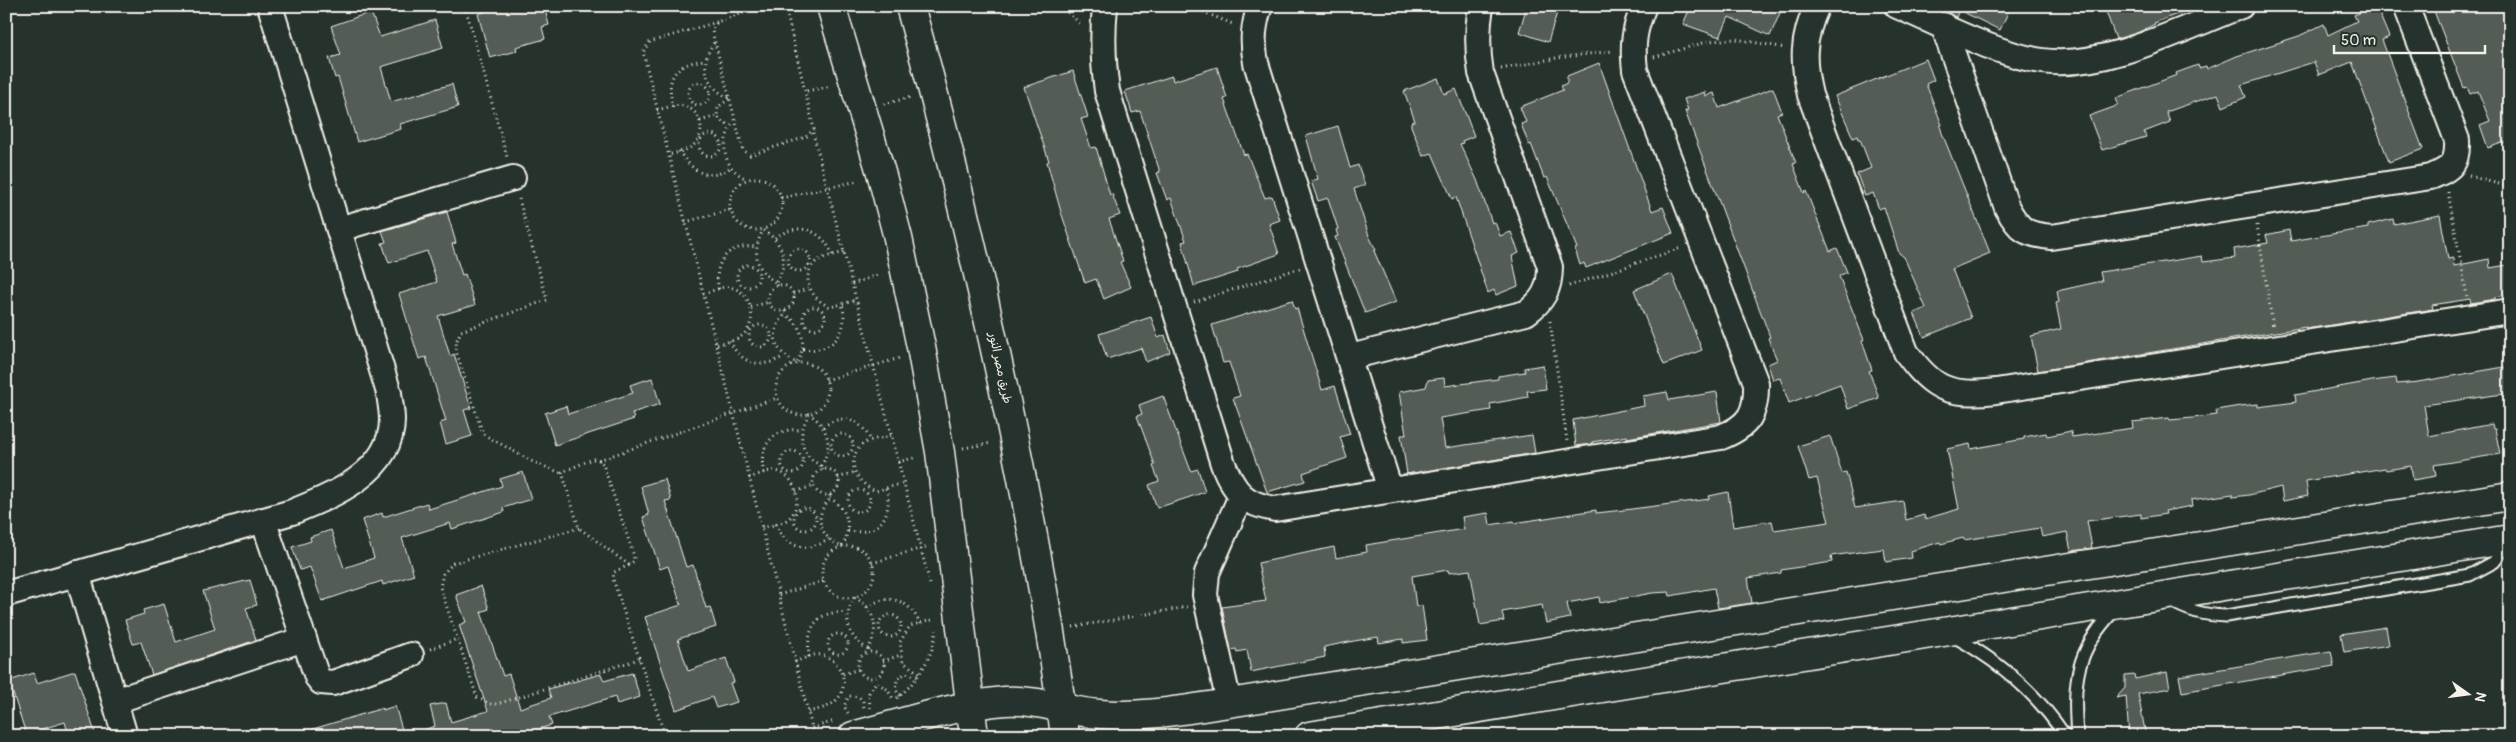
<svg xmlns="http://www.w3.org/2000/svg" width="2516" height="742" font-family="Pangolin,'Playpen Sans Arabic',sans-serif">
	<rect width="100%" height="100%" fill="#26332d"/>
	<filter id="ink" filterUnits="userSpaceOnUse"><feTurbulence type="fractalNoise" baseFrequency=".02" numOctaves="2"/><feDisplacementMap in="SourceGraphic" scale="10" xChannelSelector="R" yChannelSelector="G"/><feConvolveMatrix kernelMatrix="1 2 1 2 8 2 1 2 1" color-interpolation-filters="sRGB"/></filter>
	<g filter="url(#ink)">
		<!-- building -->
		<g fill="#525c55" stroke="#f4f1e8">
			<polygon points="501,6 544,6 549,25 542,27 545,39 516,47 517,51 490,58 478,14"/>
			<polygon points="1527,6 1559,6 1548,42 1519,32"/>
			<polygon points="1691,6 1783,6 1770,36 1729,17 1720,37 1683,24"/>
			<polygon points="1931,6 2011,6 2000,30 1959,10 1956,17"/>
			<polygon points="2104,6 2193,6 2193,8 2154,23 2155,24 2137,33 2116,39"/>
			<polygon points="2376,6 2389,37 2382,40 2423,149 2389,162 2352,62 2319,75 2314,62 2241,85 2246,97 2223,107 2218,94 2166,112 2170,122 2144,132 2146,137 2102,150 2089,116 2114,107 2118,104 2116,98 2177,75 2176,73 2198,65 2199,68 2206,66 2207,69 2237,56 2299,36 2324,24 2328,35 2357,21 2354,15"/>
			<polygon points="2432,6 2510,6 2510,140 2488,148 2480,125 2490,121 2478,91 2470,94 2467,87 2464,88"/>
			<polygon points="371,12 380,37 435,20 443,48 381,67 391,102 452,84 458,107 400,124 401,129 357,142 338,77 335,78 329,58 341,55 331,26"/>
			<polygon points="1926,59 1934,80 1926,84 1942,125 1940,126 1942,133 1990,253 1952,269 1971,318 1924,337 1914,313 1926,308 1904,257 1899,253 1884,207 1879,209 1873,193 1865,196 1857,174 1871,168 1860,139 1858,139 1857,136 1853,138 1835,96"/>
			<polygon points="1599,63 1652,211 1663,207 1673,233 1586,268 1584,263 1580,265 1575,249 1577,248 1547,177 1544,178 1531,144 1529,145 1521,124 1526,122 1520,107 1563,90 1561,86 1567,83 1567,76"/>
			<polygon points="1217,67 1227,98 1224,99 1244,155 1247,154 1265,198 1272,196 1280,220 1269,224 1279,254 1237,269 1238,272 1194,286 1182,242 1186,241 1171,198 1167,200 1157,173 1160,172 1140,111 1132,113 1125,91 1172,76 1173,81"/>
			<polygon points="1073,71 1088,117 1081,119 1091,148 1096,147 1110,195 1112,194 1120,215 1109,219 1123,261 1120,262 1131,287 1104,299 1096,279 1085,283 1061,212 1047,162 1049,161 1024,87"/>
			<polygon points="1438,78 1444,94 1456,89 1474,136 1462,141 1463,143 1460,144 1477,180 1492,223 1495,222 1500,236 1511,232 1519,253 1512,256 1518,286 1496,295 1494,290 1488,293 1456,197 1452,199 1432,153 1423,156 1411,126 1411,122 1415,121 1404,91"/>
			<polygon points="1773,88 1782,112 1777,114 1796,163 1793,164 1804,193 1806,191 1830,251 1837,248 1847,272 1839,276 1864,340 1862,341 1872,370 1869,371 1879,398 1848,409 1840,384 1789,403 1780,378 1773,380 1768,364 1777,360 1768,338 1770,337 1685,111 1688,110 1684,99 1705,92 1706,96 1714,93 1719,108"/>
			<polygon points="1338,126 1350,168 1358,165 1365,185 1354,189 1369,236 1376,250 1374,251 1396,302 1365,313 1335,237 1338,236 1336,230 1338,229 1328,198 1318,201 1311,181 1318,179 1306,136"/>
			<polygon points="447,212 456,243 452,244 462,275 465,274 475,305 438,316 450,356 454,354 471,408 464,410 472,436 446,444 440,423 446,421 426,357 419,359 399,294 437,282 427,251 389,263 382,243 386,242 382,231"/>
			<polygon points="2440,215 2448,259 2453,258 2454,266 2489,259 2490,268 2507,265 2510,294 2495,297 2495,299 2471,303 2470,299 2432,305 2433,309 2306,329 2306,327 2038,371 2031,336 2061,329 2056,303 2059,302 2057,291 2102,281 2100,272 2202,256 2203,262 2235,258 2234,249 2268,243 2266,235 2289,230 2291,241 2368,228 2368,225 2393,219 2394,224"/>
			<polygon points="1672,274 1702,350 1664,365 1634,290"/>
			<polygon points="1292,300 1295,309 1297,308 1322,390 1335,386 1350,434 1340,437 1347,458 1303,473 1305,481 1267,492 1233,398 1240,396 1229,362 1223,363 1212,325"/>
			<polygon points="1151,317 1158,338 1165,335 1170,352 1146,362 1141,348 1107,359 1099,334"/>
			<polygon points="1543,365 1546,389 1527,391 1528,397 1490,404 1491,410 1440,418 1445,448 1532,435 1535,453 1407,474 1401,435 1406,435 1399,392 1426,387 1428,380 1444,378 1445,386 1498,379 1498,376 1525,372 1524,368"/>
			<polygon points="2510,366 2510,393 2424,405 2429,436 2492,424 2493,429 2495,429 2500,454 2434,465 2436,476 2413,480 2411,466 2386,470 2385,468 2306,481 2308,496 2283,501 2281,487 2249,495 2233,497 2233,494 2191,500 2192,506 2165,511 2166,514 2141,518 2141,514 2087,521 2092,548 2071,551 2067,532 2042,537 2040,528 1964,540 1963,538 1941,544 1940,542 1911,551 1912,558 1886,562 1884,549 1867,551 1831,556 1832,562 1781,570 1781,573 1748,578 1752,603 1718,608 1714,588 1670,596 1669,592 1652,593 1600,603 1599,597 1567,603 1570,618 1546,623 1542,605 1502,612 1504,621 1480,625 1470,570 1449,573 1448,570 1412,576 1416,607 1422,605 1427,640 1403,643 1403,639 1379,643 1378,637 1354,641 1324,647 1325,657 1251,672 1247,650 1237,652 1236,649 1231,650 1222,607 1266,601 1258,563 1334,547 1336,558 1367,552 1366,545 1464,529 1462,517 1488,513 1490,525 1514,521 1514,523 1596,510 1596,513 1624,510 1710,499 1709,496 1728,492 1733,527 1772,521 1774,530 1829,522 1817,478 1809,480 1798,446 1830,436 1842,473 1846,472 1855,508 1903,501 1906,520 1924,515 1925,519 1959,509 1947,449 1970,444 1971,449 2024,439 2024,437 2046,433 2047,436 2071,431 2072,437 2133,428 2132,422 2169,418 2170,420 2193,418 2217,415 2216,410 2240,406 2258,404 2258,407 2296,402 2295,395 2372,381 2396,378 2397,384 2418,382"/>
			<polygon points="652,378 660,404 632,413 634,419 555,445 545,413 566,406 568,414 633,393 630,385"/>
			<polygon points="1667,392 1669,400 1717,392 1721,422 1627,438 1627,436 1592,442 1593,444 1576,446 1573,420 1644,406 1643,396"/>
			<polygon points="1163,396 1191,471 1198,469 1205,492 1157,508 1149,485 1159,481 1153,466 1155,465 1137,416 1142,414 1139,405"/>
			<polygon points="523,472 531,499 503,508 504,512 452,529 450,523 402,538 414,575 383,585 382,581 322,601 310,567 300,570 292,547 311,541 310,537 331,530 344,568 374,558 362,520 382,513 383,517 427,503 429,509 502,486 500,479"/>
			<polygon points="665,479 671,500 665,501 686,567 693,565 706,608 710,607 716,627 678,639 688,671 726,658 734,682 730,683 737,702 716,708 712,697 676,710 645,617 681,605 668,566 660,569 643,517 649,515 641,486"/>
			<polygon points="250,580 257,605 246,608 256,640 152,675 141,642 133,644 125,620 144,614 143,610 164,604 176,642 215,629 203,591"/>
			<polygon points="481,586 489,609 481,612 503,676 509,674 520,708 551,698 548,689 601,674 604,681 632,673 640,697 617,704 615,697 549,717 552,725 515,736 418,736 418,732 435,726 430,706 446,703 451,722 488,711 459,625 466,622 456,595"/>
			<polygon points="2386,627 2389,645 2344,652 2341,634"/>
			<polygon points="2331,651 2334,666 2182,692 2179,676"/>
			<polygon points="75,671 96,736 69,736 65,722 26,734 9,681 34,673 37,683"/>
			<polygon points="2167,672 2170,688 2138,694 2146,736 2129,736 2126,696 2116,698 2125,688 2125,675 2134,674 2135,679"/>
			<polygon points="395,706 404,736 303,736 303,732 383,708 383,710"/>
		</g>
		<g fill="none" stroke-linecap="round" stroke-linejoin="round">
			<!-- service casing -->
			<g stroke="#f4f1e8" stroke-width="15">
				<g id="service">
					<path d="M2168,599C2187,611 2204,615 2226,616L2470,575L2494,562L2509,542"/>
					<path d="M1953,636C1997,660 2037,693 2065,736"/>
					<path d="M2077,736C2073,681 2075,651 2115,610"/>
				</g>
			</g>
			<!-- minor casing -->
			<g stroke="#f4f1e8" stroke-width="28">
				<g id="minor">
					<path d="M1105,6C1102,36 1103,62 1107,91L1223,464C1235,493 1244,504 1275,509L1721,437C1749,426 1757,413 1756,383L1635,70C1632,45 1634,29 1644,6"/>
					<path d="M1260,6C1253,26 1252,42 1256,63L1390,490"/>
					<path d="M1817,6C1802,39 1802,61 1810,95L1906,352C1932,389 1950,397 1996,391L2510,311"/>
					<path d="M1897,6C1939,24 1998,55 2042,61C2103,70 2184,28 2241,6"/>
					<path d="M1943,25L2007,208C2020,231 2025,234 2051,237L2431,177C2452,168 2458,164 2457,140L2406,6"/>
					<polyline points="339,229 513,178"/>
					<path d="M1350,357L1526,313C1543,301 1550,289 1550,267L1481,73C1477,49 1477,29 1481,6"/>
					<polyline points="263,520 317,677 321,682 333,683 411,655"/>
					<polyline points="77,573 125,736"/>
					<path d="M6,594L292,512C332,496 392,472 392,420C392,411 390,402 389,393L270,6"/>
					<polyline points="115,701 304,639"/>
					<polyline points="1229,703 1205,595 1207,573 1241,496"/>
				</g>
			</g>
			<!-- tertiary casing -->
			<g stroke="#f4f1e8" stroke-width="31">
				<g id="tertiary">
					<polyline points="831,6 882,176 898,238 921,347 940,452 974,736"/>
					<path d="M910,6C950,149 984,293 1014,439C1034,537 1053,636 1065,736"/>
					<path d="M853,736C903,723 954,705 1005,701C1038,699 1068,712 1100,714C1143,718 1186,709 1229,703L2510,496"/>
					<polyline points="1309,736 2510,539"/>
				</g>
			</g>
			<!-- path -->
			<g stroke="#f4f1e8" stroke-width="3" stroke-dasharray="1 4" stroke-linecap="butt">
				<polyline points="465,6 507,157"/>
				<polyline points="763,6 717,22 712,31 743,150 750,155 806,137 814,129 785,6"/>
				<polyline points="1060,6 1082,25"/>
				<polyline points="1189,6 1235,25"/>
				<polyline points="717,22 650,42 643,52 814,736"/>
				<path d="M714,43C698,64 706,87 729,98"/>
				<polyline points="1654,57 1710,41 1736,39 1785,48"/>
				<polyline points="1501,69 1556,58 1613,51"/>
				<circle cx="699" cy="94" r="11"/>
				<polyline points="807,91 831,86"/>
				<polyline points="729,99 718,107 717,116 723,123 731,125"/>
				<polyline points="884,104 911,97"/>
				<path d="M673,107C665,76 675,64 705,60"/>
				<path d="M657,110C666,108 675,104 684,106C703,111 707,137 691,147C685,151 676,153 668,155"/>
				<polyline points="700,121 717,116"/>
				<path d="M732,125C719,146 724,169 747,179"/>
				<polyline points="813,133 930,584"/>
				<circle cx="710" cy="145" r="11"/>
				<path d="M679,151C692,172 710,183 731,167"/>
				<polyline points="2469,176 2510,187"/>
				<circle cx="756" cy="204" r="26"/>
				<polyline points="2448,192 2467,296"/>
				<polyline points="781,198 858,181"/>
				<polyline points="519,199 547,300 461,331 456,342 457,354 483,434 531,461 561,473"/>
				<polyline points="685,222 730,210"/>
				<polyline points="2257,225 2273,327"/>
				<path d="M775,238C798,221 823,229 833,256"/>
				<circle cx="799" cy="260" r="11"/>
				<path d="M844,252C836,255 824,256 817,261C798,276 812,301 831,307L856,300"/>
				<circle cx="748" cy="276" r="11"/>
				<path d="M776,282C790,262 783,242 763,230C755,245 753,262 766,275C770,279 775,281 778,286"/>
				<polyline points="852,284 880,274"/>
				<circle cx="781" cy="298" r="13"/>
				<polyline points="1569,286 1681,248"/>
				<path d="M719,289C712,263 728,243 756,247"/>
				<path d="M703,294C711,292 722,286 729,287C751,290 758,319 745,333C738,341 725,342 716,345"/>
				<polyline points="793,294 810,288"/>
				<polyline points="1194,302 1300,268"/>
				<polyline points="751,307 769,302"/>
				<circle cx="814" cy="318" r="11"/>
				<path d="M785,311C785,317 780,319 778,325C770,342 781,356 797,363C807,345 804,326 785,314"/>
				<polyline points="1550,321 1567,441"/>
				<circle cx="760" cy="336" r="11"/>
				<path d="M730,341C740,364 763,370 784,356"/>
				<path d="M803,349C832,354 850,332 842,304"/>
				<circle cx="802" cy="389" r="26"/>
				<polyline points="826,380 900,358"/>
				<path d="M823,427C843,412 862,420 871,441"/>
				<circle cx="842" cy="445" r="11"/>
				<path d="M891,436C883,438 868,439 862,445C844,461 857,484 876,491L904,483"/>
				<polyline points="963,448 992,443"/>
				<circle cx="792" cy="462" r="11"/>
				<polygon points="593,459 599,460 603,464 634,556 634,561 629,565 579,528 562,472"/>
				<polyline points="599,460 777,398"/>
				<polyline points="898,462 917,457"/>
				<path d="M821,466C834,446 828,426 809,414C800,429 798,446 811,459C815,463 821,464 823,470"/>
				<circle cx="826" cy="482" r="13"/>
				<path d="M764,473C757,446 774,427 801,430"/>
				<path d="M749,478C756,476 765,471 772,471C797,470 806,510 785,521C778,525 769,526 762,528"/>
				<polyline points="838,478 855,472"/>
				<circle cx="859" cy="501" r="11"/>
				<polyline points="796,491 814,486"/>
				<path d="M830,495C830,501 828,500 825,505C813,522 825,540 842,547C852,528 849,510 830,498"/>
				<circle cx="805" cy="519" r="11"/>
				<path d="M775,524C786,548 807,554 829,539"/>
				<polyline points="579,528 453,563 443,574 440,587 477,697 490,704 497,704 639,659"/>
				<path d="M848,531C878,536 894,516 886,488"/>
				<circle cx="848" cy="572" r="26"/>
				<polyline points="872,563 929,546"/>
				<polyline points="629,565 614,572 613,579 665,736"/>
				<polyline points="779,595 824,581"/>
				<path d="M867,607C889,592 910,600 920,624"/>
				<circle cx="890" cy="626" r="11"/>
				<polyline points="1073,627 1187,607"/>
				<circle cx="838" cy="644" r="10"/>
				<polyline points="430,649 457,639"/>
				<path d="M868,649C847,638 842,617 855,598C870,605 878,621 873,638C872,643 868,647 868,653"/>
				<circle cx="871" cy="665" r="13"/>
				<path d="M809,657C806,629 816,609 847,613"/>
				<polyline points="883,661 901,655"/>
				<path d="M795,662C803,659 814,653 821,655C843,659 852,690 833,703C827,708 816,710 808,712"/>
				<polyline points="919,673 903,662 900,642 910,626 935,619"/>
				<polyline points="843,674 859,669"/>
				<polyline points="900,696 896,690 897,679 906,673 917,677"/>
				<path d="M897,698C917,682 934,656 936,630"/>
				<polyline points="870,708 869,693 876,682 887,689 894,700"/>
				<polyline points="848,713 844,706 849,696 859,697 863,701 864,708"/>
				<polyline points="812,728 835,721"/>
			</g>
			<!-- service -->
			<use href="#service" stroke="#26332d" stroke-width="11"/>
			<!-- minor -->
			<use href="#minor" stroke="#26332d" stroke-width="24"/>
			<!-- tertiary -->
			<use href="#tertiary" stroke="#26332d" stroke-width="28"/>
		</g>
	</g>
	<g text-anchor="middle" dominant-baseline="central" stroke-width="4" stroke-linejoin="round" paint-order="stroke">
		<!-- street labels -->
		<g font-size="12" fill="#f4f1e8" stroke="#26332d">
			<text transform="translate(1000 368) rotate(78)">طريق مصر النور</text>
		</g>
	</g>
	<!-- margin -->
	<rect width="2516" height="742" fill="none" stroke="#26332d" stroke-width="25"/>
	<rect x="12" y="12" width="2491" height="717" fill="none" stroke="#f4f1e8" stroke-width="2" filter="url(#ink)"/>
	<!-- north arrow -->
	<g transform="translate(2468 694) rotate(104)" stroke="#26332d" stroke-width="4" paint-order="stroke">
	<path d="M0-4L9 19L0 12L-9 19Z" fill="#f4f1e8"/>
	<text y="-8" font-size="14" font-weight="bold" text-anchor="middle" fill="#f4f1e8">N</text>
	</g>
	<!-- scale -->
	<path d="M2334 45v8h151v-8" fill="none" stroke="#f4f1e8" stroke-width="2.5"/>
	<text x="2341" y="45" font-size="15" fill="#f4f1e8" stroke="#26332d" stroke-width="4" paint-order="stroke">50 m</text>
</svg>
